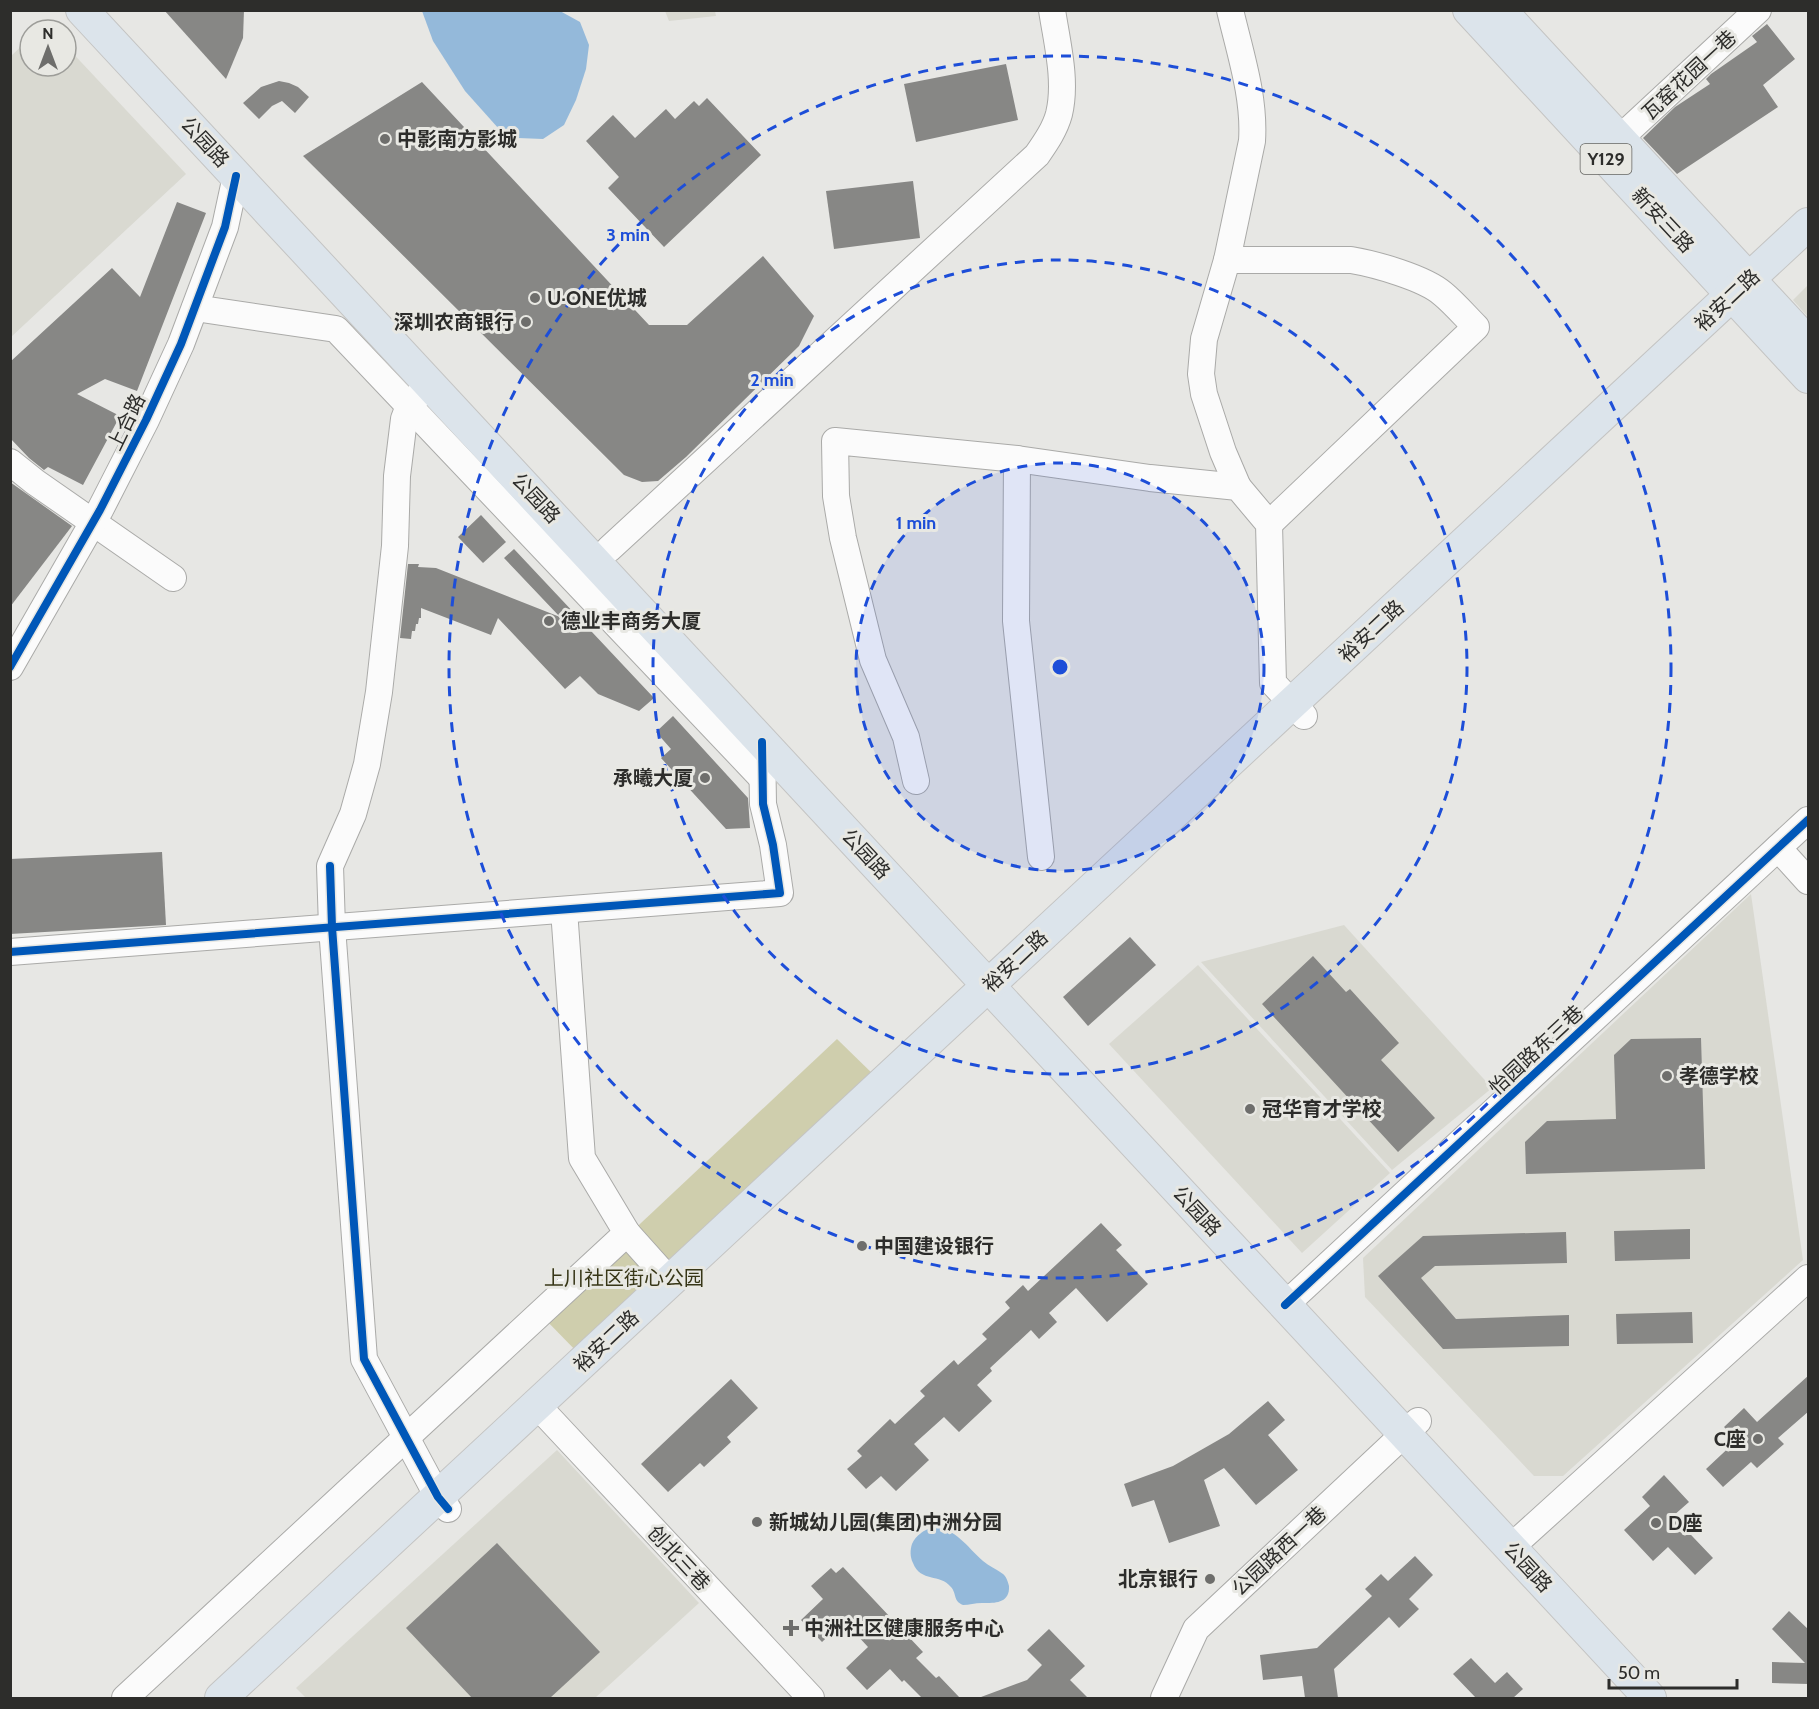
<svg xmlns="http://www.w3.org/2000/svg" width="1819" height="1709" font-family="Cabin,'Noto Sans SC',sans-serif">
	<rect width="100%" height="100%" fill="#e7e7e4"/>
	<!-- built -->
	<g fill="#d9d9d1">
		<polygon points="665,11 715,11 716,16 669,21"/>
		<polygon points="30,38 30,66 66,66 66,46 186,174 11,337 11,56"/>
		<polygon points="1808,285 1808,317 1793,300"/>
		<polygon points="1751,894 1803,1260 1563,1476 1534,1476 1365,1297 1363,1258"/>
		<polygon points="1344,925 1492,1088 1392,1170 1201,962"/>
		<polygon points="1198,965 1390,1173 1302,1253 1109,1044"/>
		<polygon points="557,1450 699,1603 595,1698 306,1698 296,1688"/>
	</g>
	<!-- green -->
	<polygon fill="#cfcead" points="837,1039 878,1079 582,1357 542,1316"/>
	<!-- water -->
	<g fill="#94b9da">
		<polygon points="422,11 560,11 580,22 589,45 586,69 576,100 564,125 543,139 518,138 499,129 465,91 433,41"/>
		<path d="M933,1527C956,1528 967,1547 983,1561C989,1566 996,1569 1003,1574C1006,1576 1008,1582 1009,1586C1010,1604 994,1603 982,1603C975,1603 969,1605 963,1605C953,1601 957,1594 951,1587C940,1573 921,1583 913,1563C910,1557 910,1550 912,1544C916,1535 924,1530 933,1527Z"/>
	</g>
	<!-- building -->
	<g fill="#878785">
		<polygon points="164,10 244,10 243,38 226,79"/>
		<polygon points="1767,24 1795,59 1763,85 1778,107 1677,174 1643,138 1675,107 1710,84 1706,79 1711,74 1757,42 1752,36"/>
		<polygon points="1006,64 1018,120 916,142 904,84"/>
		<polygon points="279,81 289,83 298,87 309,97 295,113 282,101 272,106 259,119 243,103 261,87"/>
		<polygon points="422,82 649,325 687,325 763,256 814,316 799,346 686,457 658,481 642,482 624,475 303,156"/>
		<polygon points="707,98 761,155 664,247 608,188 619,177 586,141 613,115 635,138 666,109 675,119 694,101 699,106"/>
		<polygon points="913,181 920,238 834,249 826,191"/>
		<polygon points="177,202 206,213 137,391 105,379 77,394 120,416 83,485 48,467 44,470 29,458 10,438 10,362 112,268 140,297"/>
		<polygon points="10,482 72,526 10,607"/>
		<polygon points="481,515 506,542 483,563 458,537"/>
		<polygon points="514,549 654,698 639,711 598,694 580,676 565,689 498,618 491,635 421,608 421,618 419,618 418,624 416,624 415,631 412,631 411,639 400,638 408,564 419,564 418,567 436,568 560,617 504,558"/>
		<polygon points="673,716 748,798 750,828 726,829 661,758 671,749 656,732"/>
		<polygon points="162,852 166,925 10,934 10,859"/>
		<polygon points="1130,937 1156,965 1088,1026 1063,997"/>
		<polygon points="1313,956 1346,992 1350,989 1399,1043 1381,1060 1435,1118 1398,1152 1262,1004"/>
		<polygon points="1701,1038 1705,1169 1526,1174 1525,1142 1547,1121 1616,1119 1614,1055 1631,1039"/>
		<polygon points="1101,1223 1122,1245 1116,1250 1148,1284 1107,1322 1076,1288 1049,1313 1057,1322 1039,1339 1031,1330 990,1368 992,1371 977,1385 992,1401 959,1432 944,1417 914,1444 929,1460 896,1491 881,1476 866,1489 847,1469 862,1456 857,1451 890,1419 895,1424 925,1396 920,1391 954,1360 958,1365 987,1339 982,1334 1010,1308 1005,1302 1023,1285 1028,1291"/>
		<polygon points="1690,1229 1690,1259 1615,1261 1614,1231"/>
		<polygon points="1566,1232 1567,1263 1435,1266 1421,1278 1456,1319 1569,1315 1569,1346 1443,1349 1378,1276 1423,1236"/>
		<polygon points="1692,1312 1693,1343 1617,1344 1616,1314"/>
		<polygon points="1809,1375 1809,1411 1778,1438 1784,1444 1757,1468 1751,1462 1723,1487 1706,1469 1737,1440 1724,1427 1744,1408 1757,1422"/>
		<polygon points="731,1379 758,1408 727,1437 731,1442 704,1467 700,1463 668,1492 641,1464"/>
		<polygon points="1268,1401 1285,1420 1268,1435 1298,1470 1256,1505 1224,1468 1204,1480 1220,1526 1169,1543 1154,1500 1132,1507 1124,1484 1173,1466 1229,1434"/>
		<polygon points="1664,1475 1689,1502 1673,1516 1713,1558 1695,1575 1668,1547 1653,1561 1624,1530 1650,1506 1642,1497"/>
		<polygon points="497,1543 600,1652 550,1698 472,1698 406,1628"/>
		<polygon points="1415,1556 1433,1575 1409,1599 1419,1609 1399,1628 1389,1617 1334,1669 1338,1698 1305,1698 1302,1676 1263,1680 1260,1655 1317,1648 1372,1596 1365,1589 1381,1574 1388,1581"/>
		<polygon points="843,1567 923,1652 916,1658 936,1678 939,1676 960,1698 922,1698 904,1680 902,1682 890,1669 867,1690 846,1668 868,1647 844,1621 822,1642 801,1620 823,1599 811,1586 831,1568 836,1573"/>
		<polygon points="1789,1611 1809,1630 1809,1684 1772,1683 1772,1662 1805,1663 1772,1629"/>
		<polygon points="1049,1629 1085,1666 1070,1680 1088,1698 981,1698 981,1697 1027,1680 1042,1665 1027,1650"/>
		<polygon points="1471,1658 1495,1683 1507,1672 1523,1689 1513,1698 1476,1698 1453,1674"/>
	</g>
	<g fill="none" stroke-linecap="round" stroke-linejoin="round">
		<!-- minor casing -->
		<g stroke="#aaaaa8" stroke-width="28">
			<g id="minor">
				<path d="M1230,10C1240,53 1255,97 1252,141L1227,260L1204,339L1201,374L1204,394L1223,452L1238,487"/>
				<polyline points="1619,139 1758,10"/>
				<path d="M1227,260H1351C1375,264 1425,278 1443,294C1455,304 1465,316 1476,327L1269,524"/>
				<polyline points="195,308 336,329 762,778"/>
				<polyline points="429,383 409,406 404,419 397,476 395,546 379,692 367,764 353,814 330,866 332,927 364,1359 438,1497 448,1509"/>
				<polyline points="1017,459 1016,621 1041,857"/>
				<polyline points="10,462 35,482 173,578"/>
				<path d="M609,549L1037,155C1046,142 1055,129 1059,114C1067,81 1057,43 1052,10"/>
				<polyline points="10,667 100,510 146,420 181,344 225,227 236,176"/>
				<polyline points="916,781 906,737 873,660 843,538 836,496 835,441 1017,459 1150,478 1238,487 1269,524 1273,683 1304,716"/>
				<polyline points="1778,848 1808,881"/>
				<polyline points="10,952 780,893 773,845 763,804 762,742"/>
				<polyline points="627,1233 670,1281"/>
				<polyline points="1285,1305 1808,820"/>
				<polyline points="548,1417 811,1698"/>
				<polyline points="1510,1548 1808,1278"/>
				<polyline points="125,1698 627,1233 582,1158 564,910"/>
				<polyline points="1164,1698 1196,1629 1418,1421"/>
			</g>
		</g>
		<!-- major casing -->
		<g stroke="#c4c4c3" stroke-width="34">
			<g id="major">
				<polyline points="82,10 1650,1698"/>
				<polyline points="1469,10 1808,377"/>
				<polyline points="1500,10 1808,343"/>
				<polyline points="221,1698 1808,224"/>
			</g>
		</g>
		<!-- minor -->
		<use href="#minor" stroke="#fbfbfb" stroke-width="26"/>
		<!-- major -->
		<use href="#major" stroke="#dce4eb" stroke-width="32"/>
		<!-- cycleway casing -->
		<g stroke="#e8e8e3" stroke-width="11">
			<g id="cycleway">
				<polyline points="10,667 100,510 146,420 181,344 225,227 236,176"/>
				<polyline points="330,866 332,927 364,1359 438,1497 448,1509"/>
				<polyline points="10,952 780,893 773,845 763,804 762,742"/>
				<polyline points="1285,1305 1808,820"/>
			</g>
		</g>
		<!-- cycleway -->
		<use href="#cycleway" stroke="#0057b8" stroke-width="8"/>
	</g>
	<!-- distance rings -->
	<circle cx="1060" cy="667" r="204" fill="#1d4ed8" fill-opacity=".12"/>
	<g fill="none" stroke="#1d4ed8" stroke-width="3" stroke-dasharray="10 8">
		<circle cx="1060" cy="667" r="204"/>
		<circle cx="1060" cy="667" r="407"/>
		<circle cx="1060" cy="667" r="611"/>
	</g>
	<!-- markers -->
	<g fill="#6e6e6c" stroke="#e8e8e3" stroke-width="2">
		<circle cx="385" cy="139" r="6"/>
		<circle cx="535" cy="298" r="6"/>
		<circle cx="526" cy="322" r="6"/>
		<circle cx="549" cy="621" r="6"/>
		<circle cx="705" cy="778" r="6"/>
		<circle cx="1667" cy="1076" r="6"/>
		<circle cx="1250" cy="1109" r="6"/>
		<circle cx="862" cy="1246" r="6"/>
		<circle cx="1758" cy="1439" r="6"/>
		<circle cx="757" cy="1522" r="6"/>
		<circle cx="1656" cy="1523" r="6"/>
		<circle cx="1210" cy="1579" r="6"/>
		<path d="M788 1619h6v6h6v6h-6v6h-6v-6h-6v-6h6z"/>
	</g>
	<g text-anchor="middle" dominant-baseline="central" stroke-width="6" stroke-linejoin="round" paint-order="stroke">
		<!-- shield labels -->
		<rect fill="#e8e8e3" stroke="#656562" stroke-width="1.5" x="1580.5" y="144" width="51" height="30" rx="4.5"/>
		<g font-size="18" font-weight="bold" fill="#2d2d2b">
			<text x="1606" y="159">Y129</text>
		</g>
		<!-- street labels -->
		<g font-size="20" fill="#2d2d2b" stroke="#e8e8e3">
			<text transform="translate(1689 75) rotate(-43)">瓦窑花园一巷</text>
			<text transform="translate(205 142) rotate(47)">公园路</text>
			<text transform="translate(1663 220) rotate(47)">新安三路</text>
			<text transform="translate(1727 300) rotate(-43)">裕安二路</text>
			<text transform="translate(126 422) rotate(-64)">上合路</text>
			<text transform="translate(536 498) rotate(47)">公园路</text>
			<text transform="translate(1371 631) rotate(-43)">裕安二路</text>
			<text transform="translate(866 854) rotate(47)">公园路</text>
			<text transform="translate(1015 961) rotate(-43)">裕安二路</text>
			<text transform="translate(1536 1050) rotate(-43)">怡园路东三巷</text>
			<text transform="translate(1197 1211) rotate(47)">公园路</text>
			<text transform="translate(606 1341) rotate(-43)">裕安二路</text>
			<text transform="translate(1279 1551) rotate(-43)">公园路西一巷</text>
			<text transform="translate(679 1558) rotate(47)">创北三巷</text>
			<text transform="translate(1528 1567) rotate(47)">公园路</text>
		</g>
		<!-- poi labels -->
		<g font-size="20" font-weight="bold" fill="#2d2d2b" stroke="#e8e8e3" text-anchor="start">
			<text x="397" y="139">中影南方影城</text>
			<text x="547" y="298">U·ONE优城</text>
			<text x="514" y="322" text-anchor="end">深圳农商银行</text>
			<text x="561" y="621">德业丰商务大厦</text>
			<text x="693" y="778" text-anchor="end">承曦大厦</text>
			<text x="1679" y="1076">孝德学校</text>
			<text x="1262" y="1109">冠华育才学校</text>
			<text x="874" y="1246">中国建设银行</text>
			<text x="1746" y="1439" text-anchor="end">C座</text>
			<text x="769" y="1522">新城幼儿园(集团)中洲分园</text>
			<text x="1668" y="1523">D座</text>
			<text x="1198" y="1579" text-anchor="end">北京银行</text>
			<text x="804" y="1628">中洲社区健康服务中心</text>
		</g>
		<!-- park labels -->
		<g font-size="20" fill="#373617" stroke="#e8e8e3">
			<text x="624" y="1278">上川社区街心公园</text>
		</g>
	</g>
	<circle cx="1060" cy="667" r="9" fill="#1d4ed8" stroke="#e8e8e3" stroke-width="3"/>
	<g font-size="18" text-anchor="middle" font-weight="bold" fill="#1d4ed8" stroke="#e8e8e3" stroke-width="6" stroke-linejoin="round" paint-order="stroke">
		<text x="628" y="241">3 min</text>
		<text x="772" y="386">2 min</text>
		<text x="916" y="529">1 min</text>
	</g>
	<!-- border -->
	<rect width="1819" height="1709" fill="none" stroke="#2d2d2b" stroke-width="24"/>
	<!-- north arrow -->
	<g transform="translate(48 48)"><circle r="28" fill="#e8e8e3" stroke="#9d9d99" stroke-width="1.5"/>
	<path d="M0-4.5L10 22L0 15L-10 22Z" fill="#6e6e6c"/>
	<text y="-9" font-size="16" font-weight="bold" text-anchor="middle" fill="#2d2d2b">N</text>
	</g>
	<!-- scale -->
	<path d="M1609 1679v9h128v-9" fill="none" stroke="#2d2d2b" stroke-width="3"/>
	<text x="1618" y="1679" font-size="18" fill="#2d2d2b" stroke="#e8e8e3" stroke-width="4.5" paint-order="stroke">50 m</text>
</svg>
